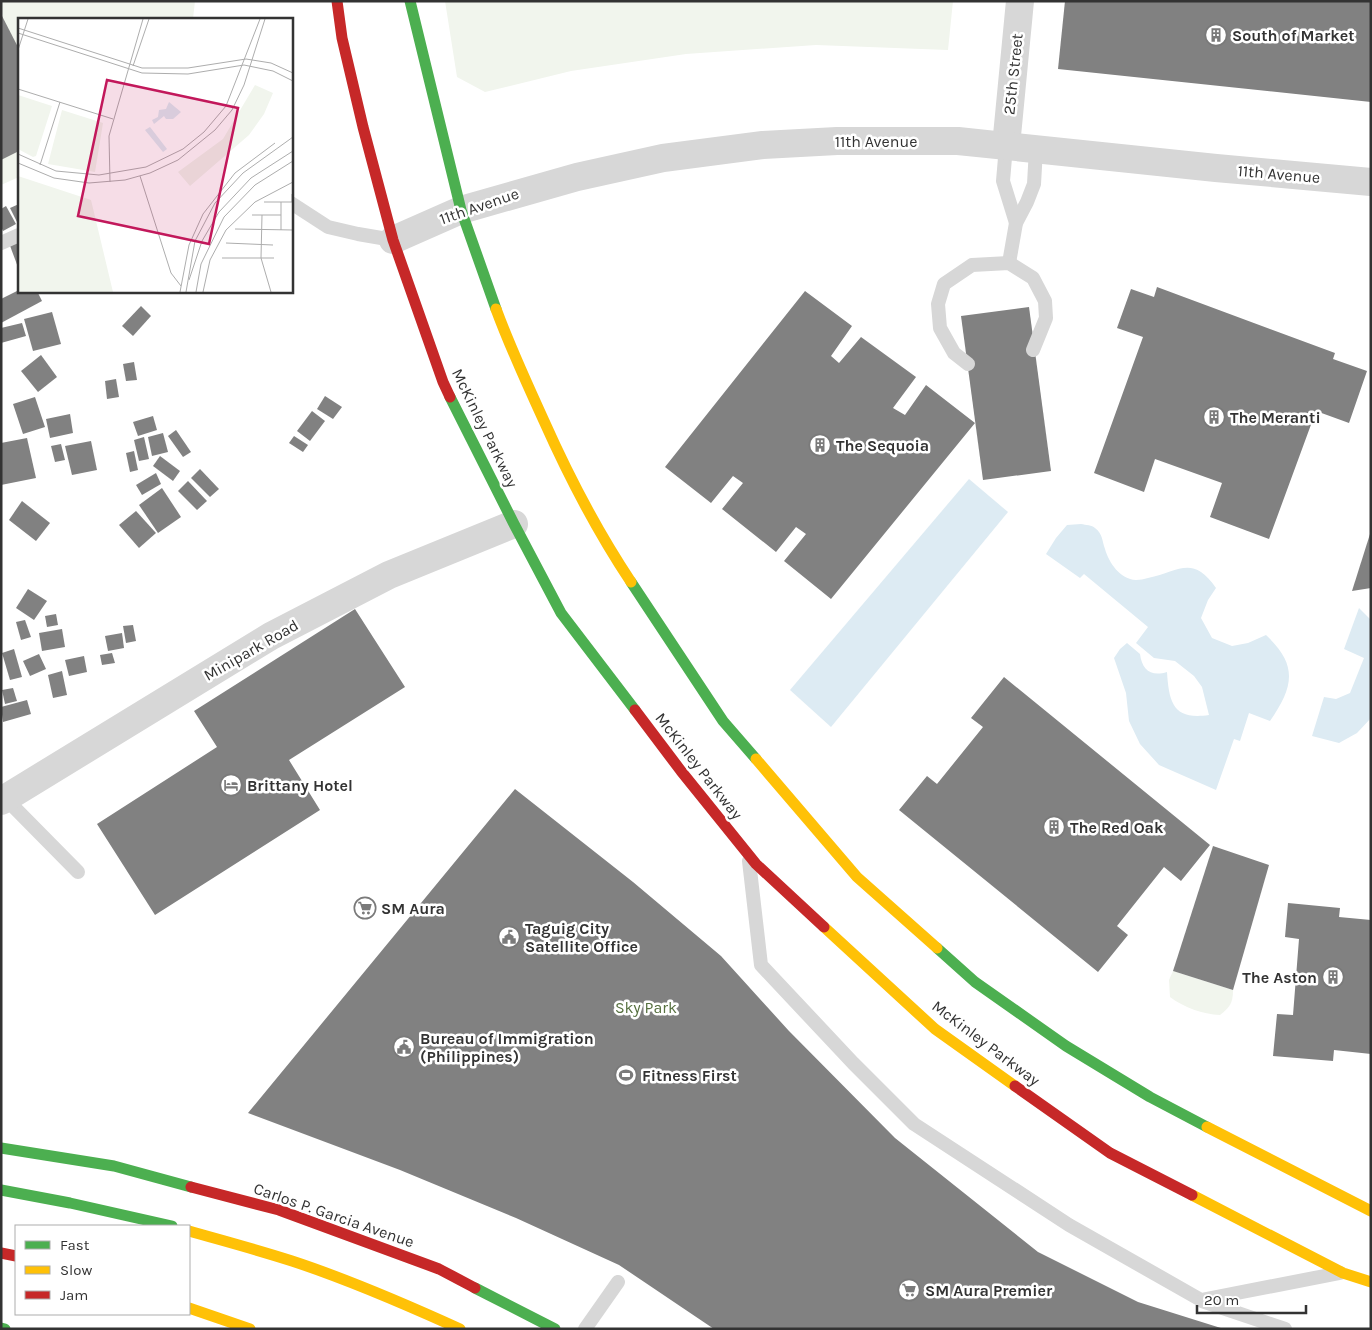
<svg xmlns="http://www.w3.org/2000/svg" width="1372" height="1330" font-family="Karla,sans-serif">
	<rect width="100%" height="100%" fill="#fff"/>
	<!-- green -->
	<g fill="#f1f5ed">
		<polygon points="1,1 195,1 193,19 19,19 19,177 1,185"/>
		<polygon points="445,1 953,1 948,50 816,45 686,54 571,71 485,92 457,77"/>
		<path d="M1173,971L1233,990C1233,1003 1230,1007 1220,1015C1202,1014 1185,1008 1170,997L1169,980Z"/>
	</g>
	<!-- water -->
	<g fill="#ddebf3">
		<polygon points="969,479 1008,512 831,727 790,690"/>
		<path d="M1081,524C1086,525 1092,525 1095,528C1103,534 1102,541 1105,549C1109,563 1120,579 1136,580C1140,580 1144,579 1148,578C1179,572 1192,554 1216,588L1208,600L1201,618L1212,638L1232,646L1248,643L1266,635C1298,665 1294,686 1270,721L1249,713L1240,741L1234,739L1216,790L1159,765L1140,744L1129,721L1126,693L1114,658L1120,649L1127,643L1140,654C1142,670 1151,677 1167,672C1169,704 1174,720 1209,715L1202,687L1194,676L1175,661L1154,658L1136,643L1148,627L1084,574L1080,578L1046,554L1056,538L1067,525Z"/>
		<polygon points="1359,608 1371,620 1371,718 1357,733 1339,743 1312,736 1324,697 1336,699 1350,693 1364,658 1344,649"/>
	</g>
	<!-- building -->
	<g fill="#818181">
		<polygon points="1065,1 1371,1 1371,102 1058,69"/>
		<polygon points="1,14 19,49 19,151 1,160"/>
		<polygon points="19,204 19,226 10,208"/>
		<polygon points="6,206 16,224 3,231 1,227 1,209"/>
		<polygon points="19,239 19,270 9,243"/>
		<polygon points="1157,287 1335,353 1333,359 1367,371 1349,423 1316,411 1269,539 1210,517 1222,483 1155,459 1144,492 1094,473 1143,337 1117,328 1131,289 1154,297"/>
		<polygon points="19,290 37,291 42,301 1,323 1,299"/>
		<polygon points="805,291 852,326 831,356 839,363 861,337 916,377 893,408 905,415 926,385 975,423 831,599 784,561 806,534 796,527 776,552 722,509 743,483 733,476 711,503 665,467"/>
		<polygon points="141,306 151,316 133,336 122,326"/>
		<polygon points="1029,307 1051,471 983,480 961,316"/>
		<polygon points="52,312 61,344 33,351 24,319"/>
		<polygon points="22,323 26,336 1,343 1,328"/>
		<polygon points="41,355 57,377 38,392 21,371"/>
		<polygon points="134,362 137,380 126,381 123,364"/>
		<polygon points="116,379 119,397 107,399 105,381"/>
		<polygon points="325,396 342,407 333,419 317,409"/>
		<polygon points="35,397 45,427 23,434 13,404"/>
		<polygon points="312,411 325,421 310,441 297,431"/>
		<polygon points="70,414 73,433 50,438 46,419"/>
		<polygon points="153,416 157,430 138,436 133,422"/>
		<polygon points="176,430 191,452 183,457 168,436"/>
		<polygon points="163,433 168,452 152,456 148,437"/>
		<polygon points="294,436 308,445 303,452 289,443"/>
		<polygon points="144,437 149,459 139,461 134,440"/>
		<polygon points="27,438 36,478 1,485 1,443"/>
		<polygon points="91,441 97,470 72,475 65,446"/>
		<polygon points="61,444 65,460 55,462 51,446"/>
		<polygon points="134,451 138,470 130,472 126,453"/>
		<polygon points="160,456 180,471 173,481 153,466"/>
		<polygon points="200,469 219,489 210,497 191,478"/>
		<polygon points="156,473 161,484 142,495 136,485"/>
		<polygon points="188,481 207,501 197,510 178,491"/>
		<polygon points="162,488 181,517 158,533 139,505"/>
		<polygon points="22,501 50,523 36,541 9,520"/>
		<polygon points="136,511 156,533 139,548 119,525"/>
		<polygon points="1370,534 1371,588 1352,591"/>
		<polygon points="28,589 47,601 34,620 16,608"/>
		<polygon points="355,609 405,687 289,760 320,810 155,915 97,824 217,747 194,711"/>
		<polygon points="56,614 58,625 47,627 45,616"/>
		<polygon points="25,620 31,637 21,640 16,622"/>
		<polygon points="133,625 136,641 126,643 123,626"/>
		<polygon points="62,629 65,647 42,651 39,633"/>
		<polygon points="122,633 124,648 108,651 105,636"/>
		<polygon points="14,649 22,677 10,680 2,653"/>
		<polygon points="112,653 115,663 102,665 100,655"/>
		<polygon points="39,654 46,669 30,676 23,661"/>
		<polygon points="84,656 87,672 69,676 65,660"/>
		<polygon points="62,671 67,695 53,698 48,675"/>
		<polygon points="1004,677 1210,845 1181,881 1164,867 1117,926 1128,935 1098,972 899,810 927,776 937,784 983,727 971,718"/>
		<polygon points="13,688 17,701 5,704 2,690"/>
		<polygon points="27,700 31,714 3,722 1,707"/>
		<polygon points="515,789 633,882 721,956 789,1031 895,1138 1038,1252 1138,1302 1224,1329 714,1329 619,1265 516,1218 400,1170 248,1113"/>
		<polygon points="1213,846 1269,865 1233,990 1173,971"/>
		<polygon points="1288,903 1340,908 1339,917 1371,920 1371,1054 1334,1050 1333,1061 1273,1056 1277,1014 1293,1015 1299,939 1285,937"/>
	</g>
	<g fill="none" stroke-linecap="round" stroke-linejoin="round">
		<!-- lane -->
		<g stroke="#d7d7d7" stroke-width="14">
			<polyline points="1006,146 1003,181 1016,223"/>
			<polyline points="291,203 328,227 358,234 393,240"/>
			<polyline points="1,243 19,235"/>
			<polyline points="1009,263 1016,223 1027,202 1034,184 1036,149"/>
			<polyline points="968,364 954,353 940,328 938,304 944,284 972,265 1009,263 1033,278 1045,301 1046,318 1033,350"/>
			<polyline points="5,798 78,872"/>
			<polyline points="749,861 761,965 853,1063 914,1124 1069,1225 1201,1300 1340,1273"/>
			<polyline points="1202,1301 1285,1329"/>
			<polyline points="585,1329 618,1282"/>
		</g>
		<!-- street -->
		<g stroke="#d7d7d7" stroke-width="28">
			<polyline points="1006,146 1020,1"/>
			<polyline points="393,240 461,210 577,177 663,158 763,145 837,141 958,141 1216,168 1371,182"/>
			<polyline points="1,801 271,636 389,575 514,524"/>
		</g>
		<!-- fast -->
		<g stroke="#4caf50" stroke-width="11">
			<polyline points="410,1 461,210 496,309"/>
			<polyline points="450,397 514,524 561,613 635,710"/>
			<polyline points="631,582 723,721 756,759"/>
			<polyline points="937,948 975,982 1066,1046 1150,1097 1207,1127"/>
			<polyline points="1,1148 114,1166 191,1187"/>
			<polyline points="1,1190 70,1203 172,1226"/>
			<polyline points="475,1288 555,1329"/>
			<polyline points="1,1328 5,1329"/>
		</g>
		<!-- slow -->
		<g stroke="#ffc107" stroke-width="11">
			<path d="M496,309C510,347 527,384 544,421C569,477 597,531 631,582"/>
			<polyline points="756,759 857,877 937,948"/>
			<polyline points="824,927 935,1029 1015,1086"/>
			<polyline points="1207,1127 1371,1211"/>
			<polyline points="1192,1195 1343,1273 1371,1282"/>
			<path d="M189,1231C224,1241 258,1250 292,1261C350,1280 405,1304 460,1329"/>
			<polyline points="189,1308 250,1329"/>
		</g>
		<!-- jam -->
		<g stroke="#c62828" stroke-width="11">
			<polyline points="337,1 342,38 363,127 393,240 443,382 450,397"/>
			<polyline points="635,710 681,771 756,864 824,927"/>
			<polyline points="1015,1086 1110,1153 1192,1195"/>
			<polyline points="191,1187 279,1210 439,1269 475,1288"/>
			<polyline points="1,1253 16,1256"/>
		</g>
	</g>
	<!-- icons -->
	<defs>
		<g id="building-ring" transform="scale(1.125)"><circle r="9.5" fill="#fff" stroke="#7a7a7a" stroke-width="1.5"/><path d="M-4-6H4V6H1V3H-1V6H-4ZM-2.5-4.3h1.7v1.8h-1.7ZM.8-4.3h1.7v1.8H.8ZM-2.5-1h1.7V.8h-1.7ZM.8-1h1.7V.8H.8Z" fill="#7a7a7a"/></g>
		<g id="hotel-ring" transform="scale(1.125)"><circle r="9.5" fill="#fff" stroke="#7a7a7a" stroke-width="1.5"/><path d="M-6-4.5h1.5V1H6V5H4.5V3h-9V5H-6ZM-4 0a1.8 1.8 0 1 1 3.6 0ZM.5 0V-2.5h3Q6-2.5 6 0Z" fill="#7a7a7a"/></g>
		<g id="supermarket-ring" transform="scale(1.125)"><circle r="9.5" fill="#fff" stroke="#7a7a7a" stroke-width="1.5"/><path d="M-6-5.5h2.5l.6 2H6L4.5 2H-2.5L-4.4-4H-6ZM-1.5 3.2a1.3 1.3 0 1 0 .1 0ZM3 3.2a1.3 1.3 0 1 0 .1 0Z" fill="#7a7a7a"/></g>
		<g id="civic-ring" transform="scale(1.125)"><circle r="9.5" fill="#fff" stroke="#7a7a7a" stroke-width="1.5"/><path d="M-.6-6.5H3V-4.5H.6V-3L4-1V1h2V6H-6V1h2V-1L-.6-3ZM-1.2 2.5V6h2.4V2.5Z" fill="#7a7a7a"/></g>
		<g id="stadium-ring" transform="scale(1.125)"><circle r="9.5" fill="#fff" stroke="#7a7a7a" stroke-width="1.5"/><path d="M0-5a6.5 5 0 1 0 0 10a6.5 5 0 1 0 0-10ZM-3.5-1.8h7v3.6h-7Z" fill="#7a7a7a"/></g>
	</defs>
	<g fill-rule="evenodd">
		<use href="#building-ring" x="1216" y="35"/>
		<use href="#building-ring" x="1214" y="417"/>
		<use href="#building-ring" x="820" y="445"/>
		<use href="#hotel-ring" x="231" y="785"/>
		<use href="#building-ring" x="1054" y="827"/>
		<use href="#supermarket-ring" x="365" y="908"/>
		<use href="#civic-ring" x="509" y="937"/>
		<use href="#building-ring" x="1333" y="977"/>
		<use href="#civic-ring" x="404" y="1047"/>
		<use href="#stadium-ring" x="626" y="1075"/>
		<use href="#supermarket-ring" x="909" y="1290"/>
	</g>
	<g text-anchor="middle" dominant-baseline="central" stroke-width="5" stroke-linejoin="round" paint-order="stroke">
		<!-- poi labels -->
		<g font-size="16" font-weight="bold" fill="#333" stroke="#fff" text-anchor="start">
			<text x="1232" y="35">South of Market</text>
			<text x="1230" y="417">The Meranti</text>
			<text x="836" y="445">The Sequoia</text>
			<text x="247" y="785">Brittany Hotel</text>
			<text x="1070" y="827">The Red Oak</text>
			<text x="381" y="908">SM Aura</text>
			<text x="525" y="928">Taguig City<tspan x="525" dy="18">Satellite Office</tspan></text>
			<text x="1317" y="977" text-anchor="end">The Aston</text>
			<text x="420" y="1038">Bureau of Immigration<tspan x="420" dy="18">(Philippines)</tspan></text>
			<text x="642" y="1075">Fitness First</text>
			<text x="925" y="1290">SM Aura Premier</text>
		</g>
		<!-- street labels -->
		<g font-size="16" fill="#333" stroke="#fff">
			<text transform="translate(1013 74) rotate(-84)">25th Street</text>
			<text x="876" y="141">11th Avenue</text>
			<text transform="translate(1279 174) rotate(5)">11th Avenue</text>
			<text transform="translate(479 206) rotate(-19)">11th Avenue</text>
			<text transform="translate(485 428) rotate(64)">McKinley Parkway</text>
			<text transform="translate(251 650) rotate(-30)">Minipark Road</text>
			<text transform="translate(699 766) rotate(52)">McKinley Parkway</text>
			<text transform="translate(986 1043) rotate(37)">McKinley Parkway</text>
			<text transform="translate(334 1215) rotate(19)">Carlos P. Garcia Avenue</text>
		</g>
		<!-- park labels -->
		<g font-size="16" fill="#56703f" stroke="#fff">
			<text x="646" y="1007">Sky Park</text>
		</g>
	</g>
	<!-- overview -->
	<g transform="translate(18 18)">
		<rect width="275" height="275" fill="#fff"/>
		<path d="M237,67L255,75L246,96L231,117L172,168L160,154L205,121ZM0,77L34,88L18,138L15,139L0,131ZM44,92L85,105L77,154L30,146ZM0,158L73,182L95,274H0Z" fill="#f1f5ed"/>
		<path d="M151,84L163,94L155,101H148L146,98L136,106L134,102L140,99L141,92L148,91ZM132,109L149,131L145,134L127,112Z" fill="#ddebf3"/>
		<path fill="none" stroke="#adadad" stroke-width="1" d="M0,10L124,50H170L228,41L253,45L275,55M0,15L124,55L170,56L226,47L255,53L275,63M0,32L10,1M115,48L131,1M0,71L95,101M0,136L38,153L81,157L128,149L165,131L186,114L208,88L242,1M0,145L36,160L71,165L107,162L132,155L160,142L197,112L214,92L226,67L247,1M22,147L42,84M122,158L153,255L163,268M92,164L91,118L125,1M246,184H274V176M234,197H263M244,197L243,240L253,274M217,211L275,212M263,212V184M208,225L255,227M204,240H256M171,262L184,223L201,194L233,160L275,133M162,274L171,227L185,196L217,155L257,125M168,274L177,223L197,185L225,155L275,119M178,274L183,246L206,199L237,167L275,143M185,274L192,242L208,212L237,184L275,164"/>
		<path fill="#c2185b" fill-opacity="0.15" stroke="#c2185b" stroke-width="2.5" d="M89,62L220,90L191,226L60,198Z"/>
		<rect width="275" height="275" fill="none" stroke="#333" stroke-width="2.5"/>
	</g>
	<!-- border -->
	<rect width="1372" height="1330" fill="none" stroke="#333333" stroke-width="5"/>
	<!-- legend -->
	<rect x="15" y="1225" width="175" height="90" fill="#ffffff" stroke="#adadad"/>
	<rect x="25" y="1241" width="25" height="8" fill="#4caf50" stroke="#adadad"/>
	<text x="60" y="1250" font-size="15" fill="#333333">Fast</text>
	<rect x="25" y="1266" width="25" height="8" fill="#ffc107" stroke="#adadad"/>
	<text x="60" y="1275" font-size="15" fill="#333333">Slow</text>
	<rect x="25" y="1291" width="25" height="8" fill="#c62828" stroke="#adadad"/>
	<text x="60" y="1300" font-size="15" fill="#333333">Jam</text>
	<!-- scale -->
	<path d="M1197 1305v8h109v-8" fill="none" stroke="#333333" stroke-width="2.5"/>
	<text x="1204" y="1305" font-size="15" fill="#333333" stroke="#ffffff" stroke-width="4" paint-order="stroke">20 m</text>
</svg>
